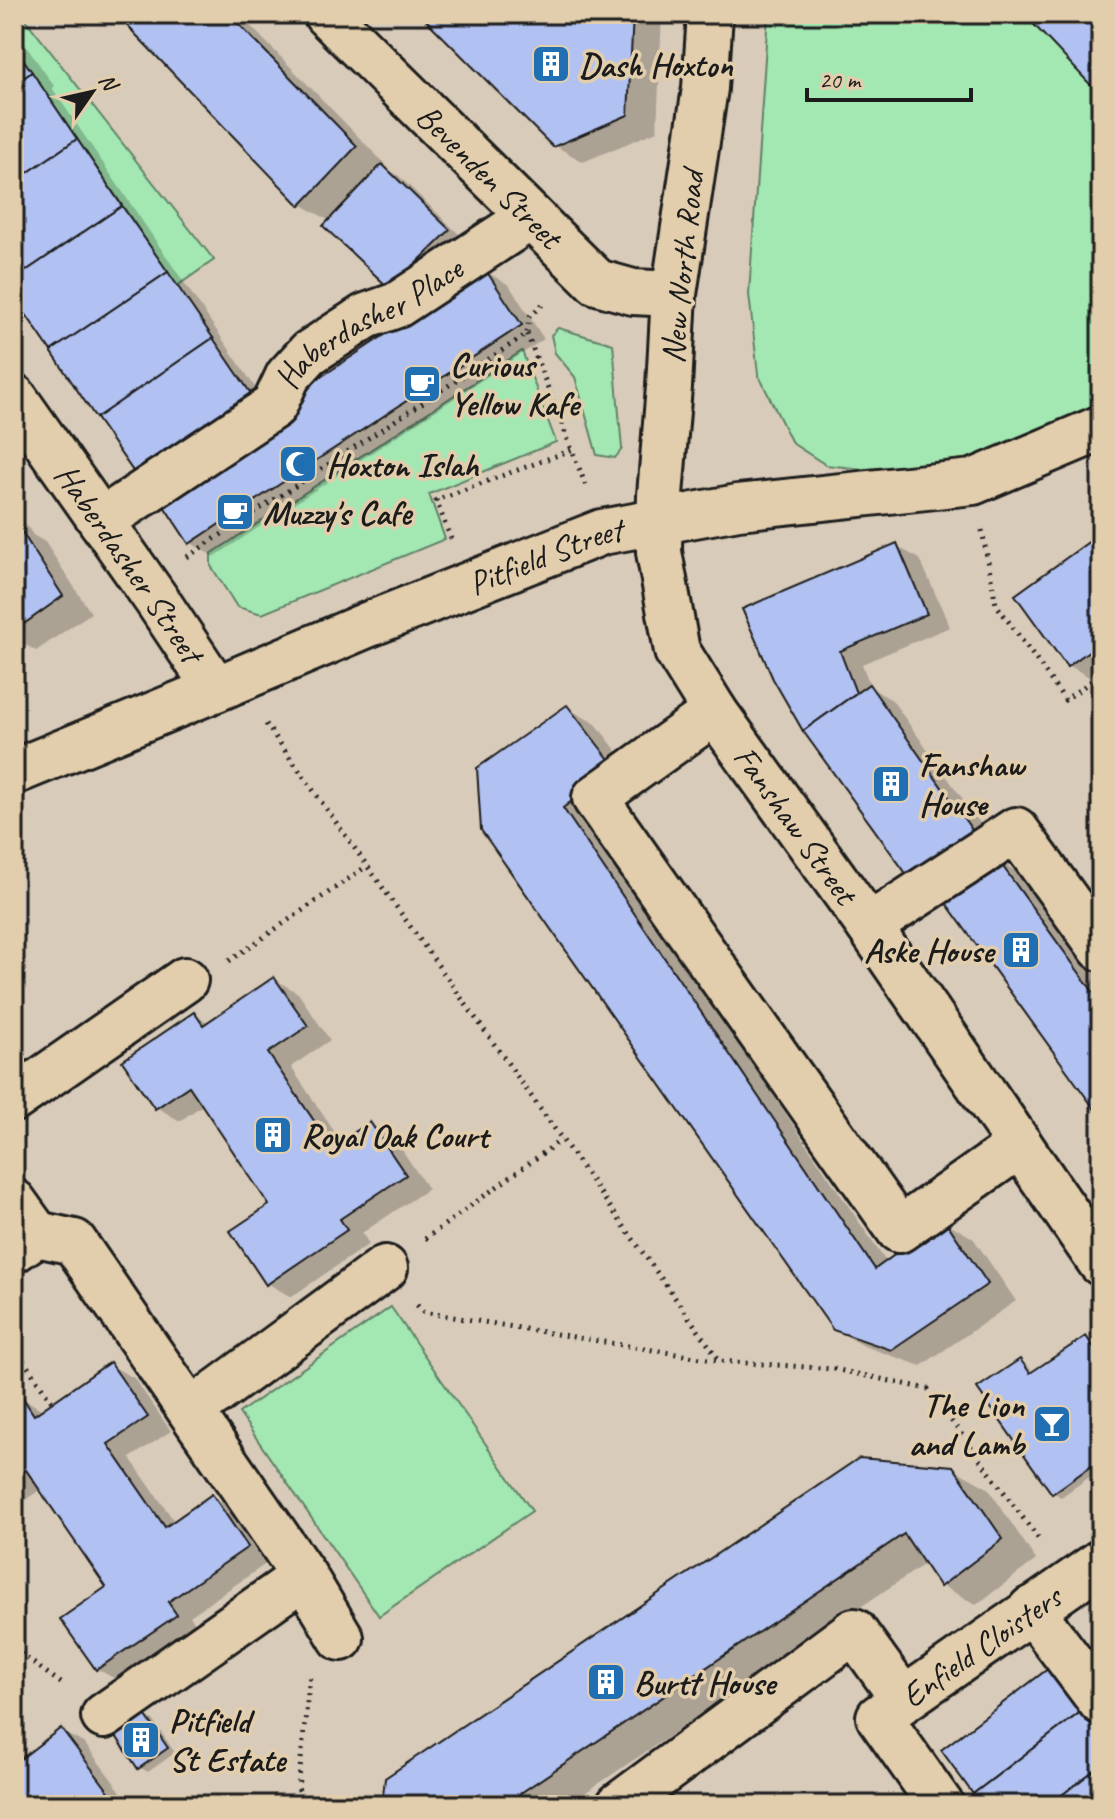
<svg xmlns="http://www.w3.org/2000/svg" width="1115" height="1819" font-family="Caveat,sans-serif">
	<rect width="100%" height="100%" fill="#d8cbba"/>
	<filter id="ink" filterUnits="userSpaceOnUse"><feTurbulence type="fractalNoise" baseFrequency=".0125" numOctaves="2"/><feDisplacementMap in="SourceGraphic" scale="16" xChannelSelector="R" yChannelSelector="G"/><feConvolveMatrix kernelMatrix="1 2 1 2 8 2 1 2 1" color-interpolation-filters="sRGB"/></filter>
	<g filter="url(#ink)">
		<!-- green -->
		<g fill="#a3e7b2" stroke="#608267" stroke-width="2">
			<polygon points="14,14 21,14 214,260 177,286 14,46"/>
			<polygon points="768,14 1101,14 1101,409 978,465 862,469 826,465 792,443 758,374 749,294"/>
			<polygon points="558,328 613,344 622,449 615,458 597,455 575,377 555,353 551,335"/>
			<polygon points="522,351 556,442 429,494 445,539 262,614 237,607 211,566 211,554"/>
			<polygon points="391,1307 532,1511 379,1616 239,1413"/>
		</g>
		<!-- shadow -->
		<g fill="#0003">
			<polygon points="119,14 239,14 384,163 382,166 399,176 465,240 407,297 330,221 302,205"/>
			<polygon points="423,14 662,14 657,131 583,162 554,145"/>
			<polygon points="14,28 54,86 52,88 272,412 485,271 509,285 544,339 214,557 191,543 14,294"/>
			<polygon points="14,507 33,535 45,542 91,613 36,651 24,644 14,651"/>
			<polygon points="1101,535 1101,684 1068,665"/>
			<polygon points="896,546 920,559 950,627 862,664 871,688 892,700 1000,851 805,730 775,678"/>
			<polygon points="567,708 596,724 642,784 590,825 887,1263 944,1221 973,1238 1016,1301 921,1366 864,1346 834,1329 483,829"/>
			<polygon points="996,860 1031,880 1101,977 1101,1114"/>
			<polygon points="274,979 298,993 330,1040 291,1067 342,1143 370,1124 394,1138 428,1189 362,1233 369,1244 291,1297 267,1283 272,1205 204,1104 180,1121 156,1107 194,1014 209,1023"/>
			<polygon points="1086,1339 1094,1343 1101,1354 1101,1469 1061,1497 1053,1492 1020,1361 1028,1366 1033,1373"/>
			<polygon points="110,1365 134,1378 171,1431 130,1458 175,1522 212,1497 235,1510 270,1561 190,1616 199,1628 121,1682 97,1669 109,1588 41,1489 14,1508 14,1402 21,1397 44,1411"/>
			<polygon points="952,1468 988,1488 1036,1560 976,1605 941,1585 926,1563 567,1805 384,1805"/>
			<polygon points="1066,1680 1101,1727 1101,1805 985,1805"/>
			<polygon points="145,1715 153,1720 175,1753 148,1772 139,1767"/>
			<polygon points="61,1731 85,1744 131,1805 14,1805 14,1766"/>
		</g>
		<!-- building -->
		<g fill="#b1c1f1" stroke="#1c1c1c" stroke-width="2">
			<polygon points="116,14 229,14 357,146 300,206"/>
			<polygon points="420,14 633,14 628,115 553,147"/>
			<polygon points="1024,14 1101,14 1101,96"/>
			<polygon points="14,46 32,72 14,85"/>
			<polygon points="32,72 77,139 14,182 14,85"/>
			<polygon points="77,139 122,206 14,279 14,182"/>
			<polygon points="382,164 450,230 390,289 323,226"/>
			<polygon points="122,206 168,272 51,351 14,297 14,279"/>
			<polygon points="485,269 522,325 189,544 152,488"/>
			<polygon points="168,272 213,338 96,418 51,351"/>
			<polygon points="213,338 258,404 142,484 96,418"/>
			<polygon points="16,523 63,596 14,631 14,525"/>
			<polygon points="1101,533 1101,642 1067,667 1015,595"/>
			<polygon points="897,543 927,614 840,651 856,693 803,731 773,679 742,609"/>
			<polygon points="869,684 977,837 913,883 803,731"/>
			<polygon points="567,705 615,767 563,808 875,1269 944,1219 988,1284 891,1350 833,1330 481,830 477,768"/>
			<polygon points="996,857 1101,1003 1101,1118 941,896"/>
			<polygon points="274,977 308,1026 268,1053 332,1147 370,1122 406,1175 340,1219 347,1230 266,1285 230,1231 269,1205 189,1086 155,1109 122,1061 194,1012 203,1025"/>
			<polygon points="1086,1336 1101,1359 1101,1459 1052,1494 977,1388 1020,1359 1030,1373"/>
			<polygon points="110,1362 148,1417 108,1444 165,1527 212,1494 248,1547 168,1602 177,1615 96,1670 60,1619 106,1587 26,1470 14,1478 14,1399 21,1395 34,1415"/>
			<polygon points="859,1458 953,1466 1003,1539 940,1587 904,1534 503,1805 382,1805 385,1778"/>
			<polygon points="1049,1668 1082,1711 973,1794 941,1750"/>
			<polygon points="1082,1711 1101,1736 1101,1765 1049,1805 982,1805 973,1794"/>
			<polygon points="144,1713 168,1748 138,1769 114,1733"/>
			<polygon points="61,1728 119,1805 14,1805 14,1764"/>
			<polygon points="1101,1765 1101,1805 1049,1805"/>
		</g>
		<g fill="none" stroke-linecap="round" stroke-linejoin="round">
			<!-- minor casing -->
			<g stroke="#1c1c1c" stroke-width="50">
				<g id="minor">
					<path id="s1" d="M326,14L597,282L633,292L674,294"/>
					<path id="s2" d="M710,14L705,88L674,294L669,387L660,495L659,552L677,651L715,712L869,926L1101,1263"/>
					<path id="s3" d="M14,397L158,602L216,689"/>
					<path id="s4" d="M101,521L274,406L288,376L309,353L366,316L397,305L531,217"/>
					<polyline points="715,712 595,798 899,1230 1020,1145"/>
					<path id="s5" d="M14,772L216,689L367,625L602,532L738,507L973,482L1101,428"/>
					<polyline points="869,926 1016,830 1101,948"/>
					<polyline points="14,1099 185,980"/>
					<polyline points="14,1202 37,1234"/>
					<polyline points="14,1250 37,1234 74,1242 304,1576 341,1638"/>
					<polyline points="191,1411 385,1268"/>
					<polyline points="1031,1609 1101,1702"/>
					<polyline points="104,1716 304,1576"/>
					<polyline points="619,1805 854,1631 903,1699"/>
					<path id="s6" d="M941,1805L879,1717L1101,1562"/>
				</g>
			</g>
			<!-- path -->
			<g stroke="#1c1c1c" stroke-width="5" stroke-dasharray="2 6" stroke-linecap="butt">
				<polyline points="527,334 586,486"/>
				<polyline points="982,530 996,604 1065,700 1101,674"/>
				<polyline points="451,539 436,500 572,450"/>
				<polyline points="187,557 527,334 529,317 546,301"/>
				<polyline points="266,724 720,1361 834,1369 928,1389 1040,1541"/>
				<polyline points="229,961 367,866"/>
				<polyline points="425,1239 561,1140"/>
				<polyline points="417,1305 423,1312 719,1361"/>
				<polyline points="14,1347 52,1402"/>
				<polyline points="14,1649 65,1686"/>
				<polyline points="306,1805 298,1788 310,1675"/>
			</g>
			<!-- minor -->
			<use href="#minor" stroke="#e2ceac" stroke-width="44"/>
		</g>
	</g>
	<!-- icons -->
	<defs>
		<g id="building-square" transform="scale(2)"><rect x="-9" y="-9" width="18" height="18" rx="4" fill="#1f6fb2" stroke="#e2ceac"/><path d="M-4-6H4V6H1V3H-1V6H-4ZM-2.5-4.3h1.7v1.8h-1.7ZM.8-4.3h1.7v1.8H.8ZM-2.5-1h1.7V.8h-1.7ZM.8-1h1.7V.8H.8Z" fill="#fff"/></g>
		<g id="cafe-square" transform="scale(2)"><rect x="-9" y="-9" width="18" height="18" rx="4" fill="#1f6fb2" stroke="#e2ceac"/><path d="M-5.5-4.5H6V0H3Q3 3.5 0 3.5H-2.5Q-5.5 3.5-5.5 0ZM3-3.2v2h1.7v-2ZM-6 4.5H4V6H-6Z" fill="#fff"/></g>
		<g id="mosque-square" transform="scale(2)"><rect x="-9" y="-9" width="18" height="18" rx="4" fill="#1f6fb2" stroke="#e2ceac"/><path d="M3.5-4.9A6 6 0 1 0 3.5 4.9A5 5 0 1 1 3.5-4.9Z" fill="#fff"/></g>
		<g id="bar-square" transform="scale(2)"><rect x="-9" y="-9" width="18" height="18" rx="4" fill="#1f6fb2" stroke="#e2ceac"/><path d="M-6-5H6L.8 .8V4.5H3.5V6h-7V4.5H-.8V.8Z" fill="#fff"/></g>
	</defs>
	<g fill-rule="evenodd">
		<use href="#building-square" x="551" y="64"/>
		<use href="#cafe-square" x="422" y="384"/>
		<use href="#mosque-square" x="298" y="464"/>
		<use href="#cafe-square" x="235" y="512"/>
		<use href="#building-square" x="891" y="784"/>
		<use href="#building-square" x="1021" y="950"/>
		<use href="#building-square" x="273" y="1135"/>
		<use href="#bar-square" x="1052" y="1424"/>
		<use href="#building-square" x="606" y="1682"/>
		<use href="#building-square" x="141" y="1740"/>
	</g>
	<g text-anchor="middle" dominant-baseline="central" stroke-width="7" stroke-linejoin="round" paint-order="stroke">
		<!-- poi labels -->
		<g font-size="34" font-weight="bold" fill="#1c1c1c" stroke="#e2ceac" text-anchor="start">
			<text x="579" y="64">Dash Hoxton</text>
			<text x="450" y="364">Curious<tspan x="450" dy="39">Yellow Kafe</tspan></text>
			<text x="326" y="464">Hoxton Islah</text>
			<text x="263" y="512">Muzzy's Cafe</text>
			<text x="919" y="764">Fanshaw<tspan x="919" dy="39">House</tspan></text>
			<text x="993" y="950" text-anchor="end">Aske House</text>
			<text x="301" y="1135">Royal Oak Court</text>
			<text x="1024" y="1404" text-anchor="end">The Lion<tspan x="1024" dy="39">and Lamb</tspan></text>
			<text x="634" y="1682">Burtt House</text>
			<text x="169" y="1720">Pitfield<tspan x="169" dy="39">St Estate</tspan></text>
		</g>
		<!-- street labels -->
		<g font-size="34" fill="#1c1c1c" stroke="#e2ceac">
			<text stroke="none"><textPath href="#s1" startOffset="230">Bevenden Street</textPath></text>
			<text transform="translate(682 267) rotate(-84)">New North Road</text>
			<text stroke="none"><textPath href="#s4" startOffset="338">Haberdasher Place</textPath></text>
			<text stroke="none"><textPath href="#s5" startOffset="574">Pitfield Street</textPath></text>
			<text stroke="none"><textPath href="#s3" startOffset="202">Haberdasher Street</textPath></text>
			<text stroke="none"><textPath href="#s2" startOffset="852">Fanshaw Street</textPath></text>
			<text stroke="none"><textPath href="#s6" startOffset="232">Enfield Cloisters</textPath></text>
		</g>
	</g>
	<!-- margin -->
	<rect width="1115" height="1819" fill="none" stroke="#e2ceac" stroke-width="48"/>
	<rect x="24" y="24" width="1067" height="1771" fill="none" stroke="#1c1c1c" stroke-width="3" filter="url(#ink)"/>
	<!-- north arrow -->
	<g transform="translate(92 92) rotate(56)" stroke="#e2ceac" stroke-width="6" paint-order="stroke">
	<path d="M0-6L14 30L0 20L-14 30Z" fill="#1c1c1c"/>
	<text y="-12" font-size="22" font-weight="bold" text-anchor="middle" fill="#1c1c1c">N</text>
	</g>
	<!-- scale -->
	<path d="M807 88v12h164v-12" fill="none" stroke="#1c1c1c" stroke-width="4"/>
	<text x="819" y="88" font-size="24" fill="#1c1c1c" stroke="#e2ceac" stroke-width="6" paint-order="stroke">20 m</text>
</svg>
